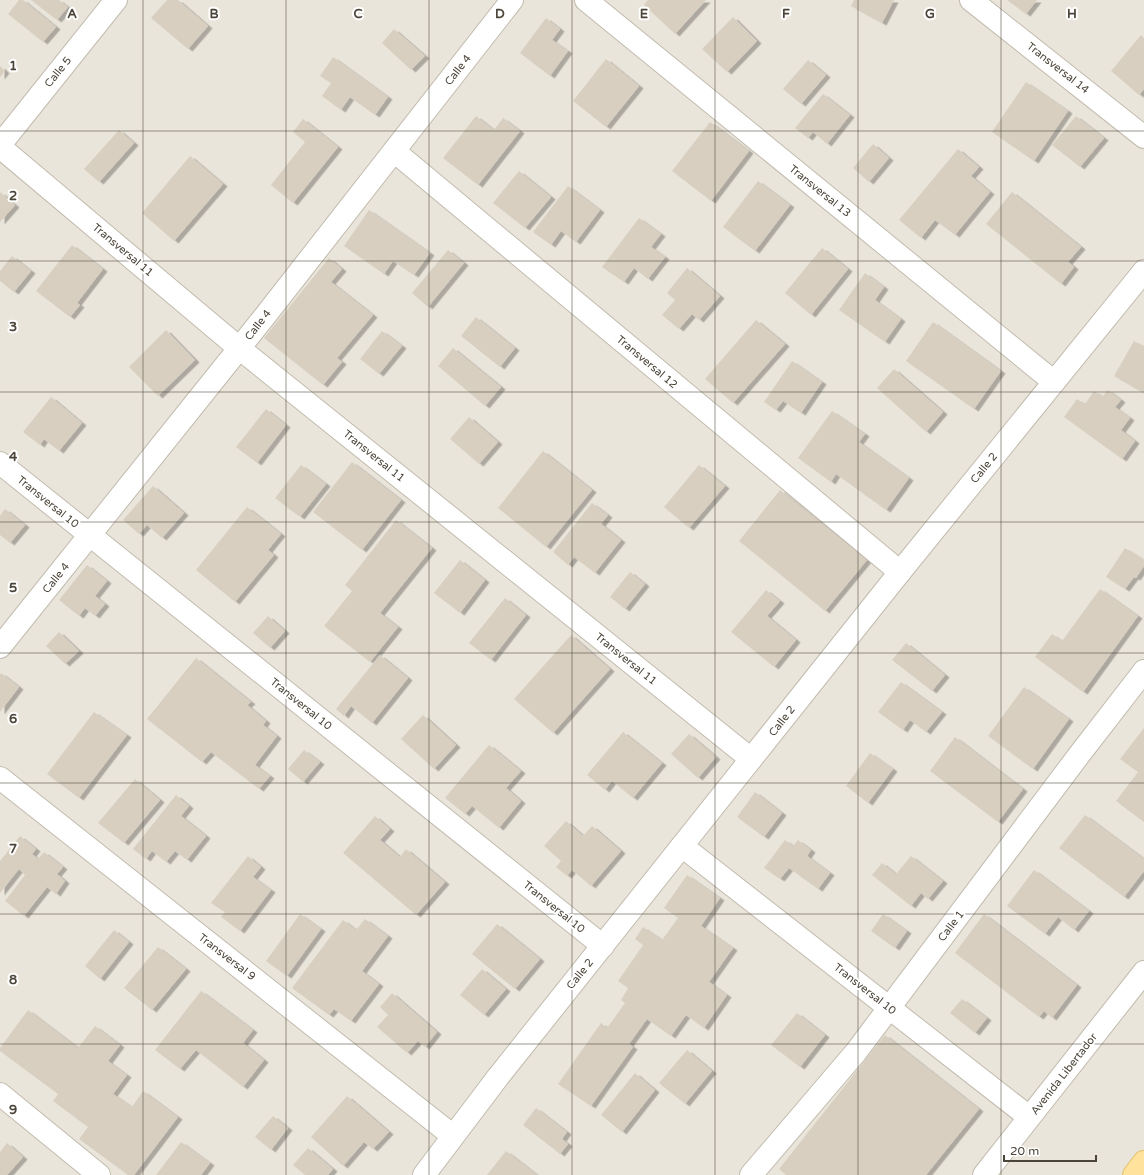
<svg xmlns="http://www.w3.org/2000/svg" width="1144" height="1175" font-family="'Varela Round',sans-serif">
	<defs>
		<filter id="shadow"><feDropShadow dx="4.5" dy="2.5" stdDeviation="0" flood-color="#0004"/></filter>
	</defs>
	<rect width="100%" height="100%" fill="#f6f3ec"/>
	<!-- residential -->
	<rect fill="#eae5da" x="0" y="0" width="1144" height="1175"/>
	<!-- building -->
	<g fill="#d8cfc1" filter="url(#shadow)">
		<polygon points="19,0 23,0 56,27 43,42 8,14"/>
		<polygon points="31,0 59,0 68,7 57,20"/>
		<polygon points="167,0 178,0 208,26 188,49 151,18"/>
		<polygon points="648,0 706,0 675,34 644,5"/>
		<polygon points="854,0 894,0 882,23 851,6"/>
		<polygon points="1007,0 1037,0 1026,14"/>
		<polygon points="733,17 757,41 727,72 702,49"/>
		<polygon points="546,18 560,29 552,40 568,51 550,76 520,53"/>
		<polygon points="394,29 425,56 411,70 382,43"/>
		<polygon points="1141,35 1144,38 1144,89 1139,95 1111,71"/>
		<polygon points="333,57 388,97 375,115 350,97 341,110 322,96 331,83 320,76"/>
		<polygon points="606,59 639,86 606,127 573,101"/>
		<polygon points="808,60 826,75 801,104 783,89"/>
		<polygon points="0,66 5,71 0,77"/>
		<polygon points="1026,82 1068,111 1034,161 992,132"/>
		<polygon points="823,94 850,115 827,144 813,132 808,138 795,128"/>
		<polygon points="476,116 494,130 503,118 520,131 478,185 443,158"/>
		<polygon points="1076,116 1104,138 1080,167 1052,145"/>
		<polygon points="303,119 338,147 293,203 271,185 305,142 293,132"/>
		<polygon points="710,122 749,151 711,201 672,171"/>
		<polygon points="119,130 134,143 99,182 84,169"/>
		<polygon points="873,144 889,158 869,182 853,168"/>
		<polygon points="958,149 979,167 971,176 990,192 955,235 935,220 921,238 899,220"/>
		<polygon points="190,156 223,184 174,241 142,213"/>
		<polygon points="519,171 551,197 525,228 493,203"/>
		<polygon points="758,181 790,205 755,251 723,227"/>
		<polygon points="568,186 600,210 576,242 561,231 551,245 533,232"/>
		<polygon points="0,192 15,205 0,222"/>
		<polygon points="1012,192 1081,247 1068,262 1074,267 1061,284 986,224"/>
		<polygon points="369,210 430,253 414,275 393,261 384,274 344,246"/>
		<polygon points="639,218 661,234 651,247 665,257 648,279 634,268 624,282 602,267"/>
		<polygon points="72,245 103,269 77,303 80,305 70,317 36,291"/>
		<polygon points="822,248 848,269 811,315 785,293"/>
		<polygon points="448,250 464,263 428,307 412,293"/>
		<polygon points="12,256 31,271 14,292 0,281 0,271"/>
		<polygon points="329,258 342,269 331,282 373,315 337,358 342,362 323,385 264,338"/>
		<polygon points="687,268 720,296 699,320 692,314 679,329 662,315 675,300 667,293"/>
		<polygon points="865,273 884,287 875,300 901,319 885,342 839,310"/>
		<polygon points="476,317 515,348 500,367 461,336"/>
		<polygon points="756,320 785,344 733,403 705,379"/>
		<polygon points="933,322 1001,371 974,409 906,361"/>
		<polygon points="166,330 195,360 158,396 129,367"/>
		<polygon points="382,331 402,346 379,374 360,359"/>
		<polygon points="1134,341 1144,346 1144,393 1114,376"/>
		<polygon points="453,348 501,387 485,406 438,366"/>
		<polygon points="792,361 822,382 801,413 783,401 776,410 764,402"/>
		<polygon points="894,369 943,412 926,432 877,388"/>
		<polygon points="1108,390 1121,400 1115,407 1130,418 1121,430 1135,441 1122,459 1064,417 1077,399 1085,404 1094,391 1102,397"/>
		<polygon points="51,397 82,423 59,451 44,439 40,445 23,432"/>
		<polygon points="266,409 286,425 257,463 236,447"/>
		<polygon points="832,411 865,434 859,442 909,478 886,510 836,474 831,482 798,458"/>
		<polygon points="469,417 498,442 479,464 450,439"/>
		<polygon points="543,451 592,490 546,547 498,508"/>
		<polygon points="352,462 401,500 362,550 313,512"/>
		<polygon points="301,465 326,484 300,517 275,498"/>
		<polygon points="699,465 725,486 689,528 664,507"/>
		<polygon points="153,486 184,513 162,538 147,525 139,534 123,520"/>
		<polygon points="780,490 867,560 825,611 739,541"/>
		<polygon points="592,503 608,515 601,524 621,540 595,573 574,557 568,565 553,552"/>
		<polygon points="247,507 281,534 268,550 274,555 235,602 196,570"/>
		<polygon points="5,509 25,525 10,543 0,535 0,516"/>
		<polygon points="396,520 432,548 380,613 398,627 370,662 324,626 352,591 345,585"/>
		<polygon points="1125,548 1144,560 1144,566 1136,578 1134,577 1125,589 1106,577"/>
		<polygon points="460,560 485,580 460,613 434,593"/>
		<polygon points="87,565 107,581 95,596 105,604 95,616 85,608 79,616 59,600"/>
		<polygon points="630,572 645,584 625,609 610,597"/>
		<polygon points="1100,589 1138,616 1083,692 1035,657 1052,634 1062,641"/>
		<polygon points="766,590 780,601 767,616 796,640 774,667 731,632"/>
		<polygon points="505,598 526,615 491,660 469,643"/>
		<polygon points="268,616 285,631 270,648 253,633"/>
		<polygon points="59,632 79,651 65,664 46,646"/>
		<polygon points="571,635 610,669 553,733 514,699"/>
		<polygon points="906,643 945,675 932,691 892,660"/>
		<polygon points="380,655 408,678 372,723 351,706 344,716 336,709"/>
		<polygon points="196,658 251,702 247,705 266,721 263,725 277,736 255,765 270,776 259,789 211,752 202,762 147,719"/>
		<polygon points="1,673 19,687 0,712 0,675"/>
		<polygon points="901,682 942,712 926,732 910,720 903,730 878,712"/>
		<polygon points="1024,687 1069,719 1033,769 988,736"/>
		<polygon points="94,712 127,735 79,798 47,774"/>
		<polygon points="423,715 456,745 434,769 401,739"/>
		<polygon points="1144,728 1144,822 1116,801 1138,772 1120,759"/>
		<polygon points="623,732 662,763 633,798 612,781 605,790 587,775"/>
		<polygon points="689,734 716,757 698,778 671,754"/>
		<polygon points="955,737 1023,789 998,822 930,771"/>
		<polygon points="489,745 521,771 506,788 521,801 499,828 472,806 465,814 445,798"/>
		<polygon points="304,750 320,762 303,782 288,769"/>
		<polygon points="870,753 893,769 868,803 846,786"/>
		<polygon points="135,779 160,800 124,843 98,823"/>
		<polygon points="755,792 782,813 764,837 737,817"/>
		<polygon points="176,795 189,806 181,816 206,836 187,860 175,851 166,862 152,851 146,859 133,849"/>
		<polygon points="1085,815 1144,859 1144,871 1124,897 1059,848"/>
		<polygon points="375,816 390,829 380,840 400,857 406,849 445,882 416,915 343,853"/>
		<polygon points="566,821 583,836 592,826 621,851 591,886 572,870 567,876 556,867 561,861 544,846"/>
		<polygon points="20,836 36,849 32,854 38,859 44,852 63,867 57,874 65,881 56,894 47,887 24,916 5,901 25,875 19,869 0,893 0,861"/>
		<polygon points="785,840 793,846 798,840 811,850 807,856 830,873 818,889 789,868 780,879 764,868"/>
		<polygon points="248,856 261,867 253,877 271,890 240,931 221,917 225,912 211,903"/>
		<polygon points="911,856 943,881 928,899 921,893 911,906 872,875 882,863 896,874"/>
		<polygon points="1034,870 1089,911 1074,930 1058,917 1045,934 1007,906"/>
		<polygon points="687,875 720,898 701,926 733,948 709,982 727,995 704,1028 686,1015 671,1036 647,1019 629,1044 633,1047 591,1106 558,1084 601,1023 607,1028 625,1003 621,1000 628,988 618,981 643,945 635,939 643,927 662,940 678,918 664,908"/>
		<polygon points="300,914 321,929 287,976 266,961"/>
		<polygon points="883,914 907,931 895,948 871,931"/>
		<polygon points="984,914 1077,985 1052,1018 1044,1011 1039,1017 955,953"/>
		<polygon points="365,919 388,936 362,971 379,984 351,1021 334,1009 329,1015 292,988 343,920 356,930"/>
		<polygon points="497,924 540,959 515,989 472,954"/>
		<polygon points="114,930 129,942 100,979 85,966"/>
		<polygon points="158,947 186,969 152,1010 124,988"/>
		<polygon points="482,969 506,989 484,1015 460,995"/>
		<polygon points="201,991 253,1030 243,1043 264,1060 243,1087 196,1050 180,1069 155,1050"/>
		<polygon points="392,993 437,1032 425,1047 418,1041 407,1053 377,1027 388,1015 380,1007"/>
		<polygon points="962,999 987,1018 975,1033 950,1013"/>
		<polygon points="28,1010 78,1048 95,1026 120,1045 108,1061 127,1075 113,1094 132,1107 143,1091 178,1117 134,1175 128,1175 79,1139 88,1127 53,1101 58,1094 0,1051 0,1048"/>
		<polygon points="797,1013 825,1035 800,1067 771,1045"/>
		<polygon points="885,1035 979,1109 926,1175 786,1175 779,1169"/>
		<polygon points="687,1050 712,1071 685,1104 659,1083"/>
		<polygon points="635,1073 655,1090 622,1132 601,1115"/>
		<polygon points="347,1096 389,1132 373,1149 364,1142 343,1166 311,1137"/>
		<polygon points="536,1108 567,1132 562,1139 568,1144 560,1154 523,1125"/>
		<polygon points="273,1116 288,1128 271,1150 255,1137"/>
		<polygon points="181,1142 210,1163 201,1175 156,1175"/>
		<polygon points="7,1143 23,1157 7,1175 0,1175 0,1152"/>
		<polygon points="308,1148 333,1169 328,1175 305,1175 293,1165"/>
		<polygon points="506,1151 537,1175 487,1175"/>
	</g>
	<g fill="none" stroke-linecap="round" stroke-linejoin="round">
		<!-- street casing -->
		<g stroke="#c2bbae" stroke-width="24">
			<g id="street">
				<polyline points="586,0 1054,382"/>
				<polyline points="971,0 1144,137"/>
				<polyline points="0,145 116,0"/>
				<polyline points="0,147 239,348 751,759"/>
				<polyline points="394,151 900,572"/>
				<polyline points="0,463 603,946"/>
				<polyline points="0,647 265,316 512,0"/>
				<polyline points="0,778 453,1136"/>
				<polyline points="682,846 1029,1117"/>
				<polyline points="0,1094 99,1175"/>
				<polyline points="424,1175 498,1077 900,572 1144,271"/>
				<polyline points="751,1175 856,1052 1079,755 1144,671"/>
				<polyline points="984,1175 1144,972"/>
			</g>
		</g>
		<!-- primary casing -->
		<g stroke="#e6c16a" stroke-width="24">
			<polyline id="primary" points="1134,1175 1144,1162"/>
		</g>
		<!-- street -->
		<use href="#street" stroke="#fff" stroke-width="22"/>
		<!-- primary -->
		<use href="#primary" stroke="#ffe39c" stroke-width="22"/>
	</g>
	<!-- grid -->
	<path fill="none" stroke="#4b4439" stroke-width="1" stroke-opacity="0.55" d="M143,0V1175M286,0V1175M429,0V1175M572,0V1175M715,0V1175M858,0V1175M1001,0V1175M0,131H1144M0,261H1144M0,392H1144M0,522H1144M0,653H1144M0,783H1144M0,914H1144M0,1044H1144"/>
	<g text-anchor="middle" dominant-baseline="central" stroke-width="4" stroke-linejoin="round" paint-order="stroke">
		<!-- street labels -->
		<g font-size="11" fill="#4b4439" stroke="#fff">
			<text transform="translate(1058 68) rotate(38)">Transversal 14</text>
			<text transform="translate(458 70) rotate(-52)">Calle 4</text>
			<text transform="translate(58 72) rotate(-51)">Calle 5</text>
			<text transform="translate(820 191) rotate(39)">Transversal 13</text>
			<text transform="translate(123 250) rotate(40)">Transversal 11</text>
			<text transform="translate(258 325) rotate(-52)">Calle 4</text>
			<text transform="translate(647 362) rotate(40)">Transversal 12</text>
			<text transform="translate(374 456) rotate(39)">Transversal 11</text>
			<text transform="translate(984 468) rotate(-51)">Calle 2</text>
			<text transform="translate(48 502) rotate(39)">Transversal 10</text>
			<text transform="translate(56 578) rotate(-51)">Calle 4</text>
			<text transform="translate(626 659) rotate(39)">Transversal 11</text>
			<text transform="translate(301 704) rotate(39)">Transversal 10</text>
			<text transform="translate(782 721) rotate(-52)">Calle 2</text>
			<text transform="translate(554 907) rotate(39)">Transversal 10</text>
			<text transform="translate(951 926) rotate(-53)">Calle 1</text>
			<text transform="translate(227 957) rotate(38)">Transversal 9</text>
			<text transform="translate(580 974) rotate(-51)">Calle 2</text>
			<text transform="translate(865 989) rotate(38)">Transversal 10</text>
			<text transform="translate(1064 1074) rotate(-52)">Avenida Libertador</text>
		</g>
	</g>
	<g font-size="13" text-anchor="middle" font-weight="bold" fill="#4b4439" stroke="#fff" stroke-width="4" stroke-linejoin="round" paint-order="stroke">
		<text x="72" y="18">A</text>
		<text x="214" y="18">B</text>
		<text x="358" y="18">C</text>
		<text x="500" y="18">D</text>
		<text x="644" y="18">E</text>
		<text x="786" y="18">F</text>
		<text x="930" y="18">G</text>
		<text x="1072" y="18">H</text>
		<text x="13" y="70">1</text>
		<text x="13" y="200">2</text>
		<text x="13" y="331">3</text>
		<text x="13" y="461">4</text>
		<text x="13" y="592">5</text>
		<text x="13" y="723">6</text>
		<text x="13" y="853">7</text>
		<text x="13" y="984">8</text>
		<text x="13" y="1114">9</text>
	</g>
	<!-- scale -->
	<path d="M1004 1155v6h92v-6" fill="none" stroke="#4b4439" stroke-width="2"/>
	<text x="1010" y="1155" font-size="12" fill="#4b4439" stroke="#ffffff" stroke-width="3" paint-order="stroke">20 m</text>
</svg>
